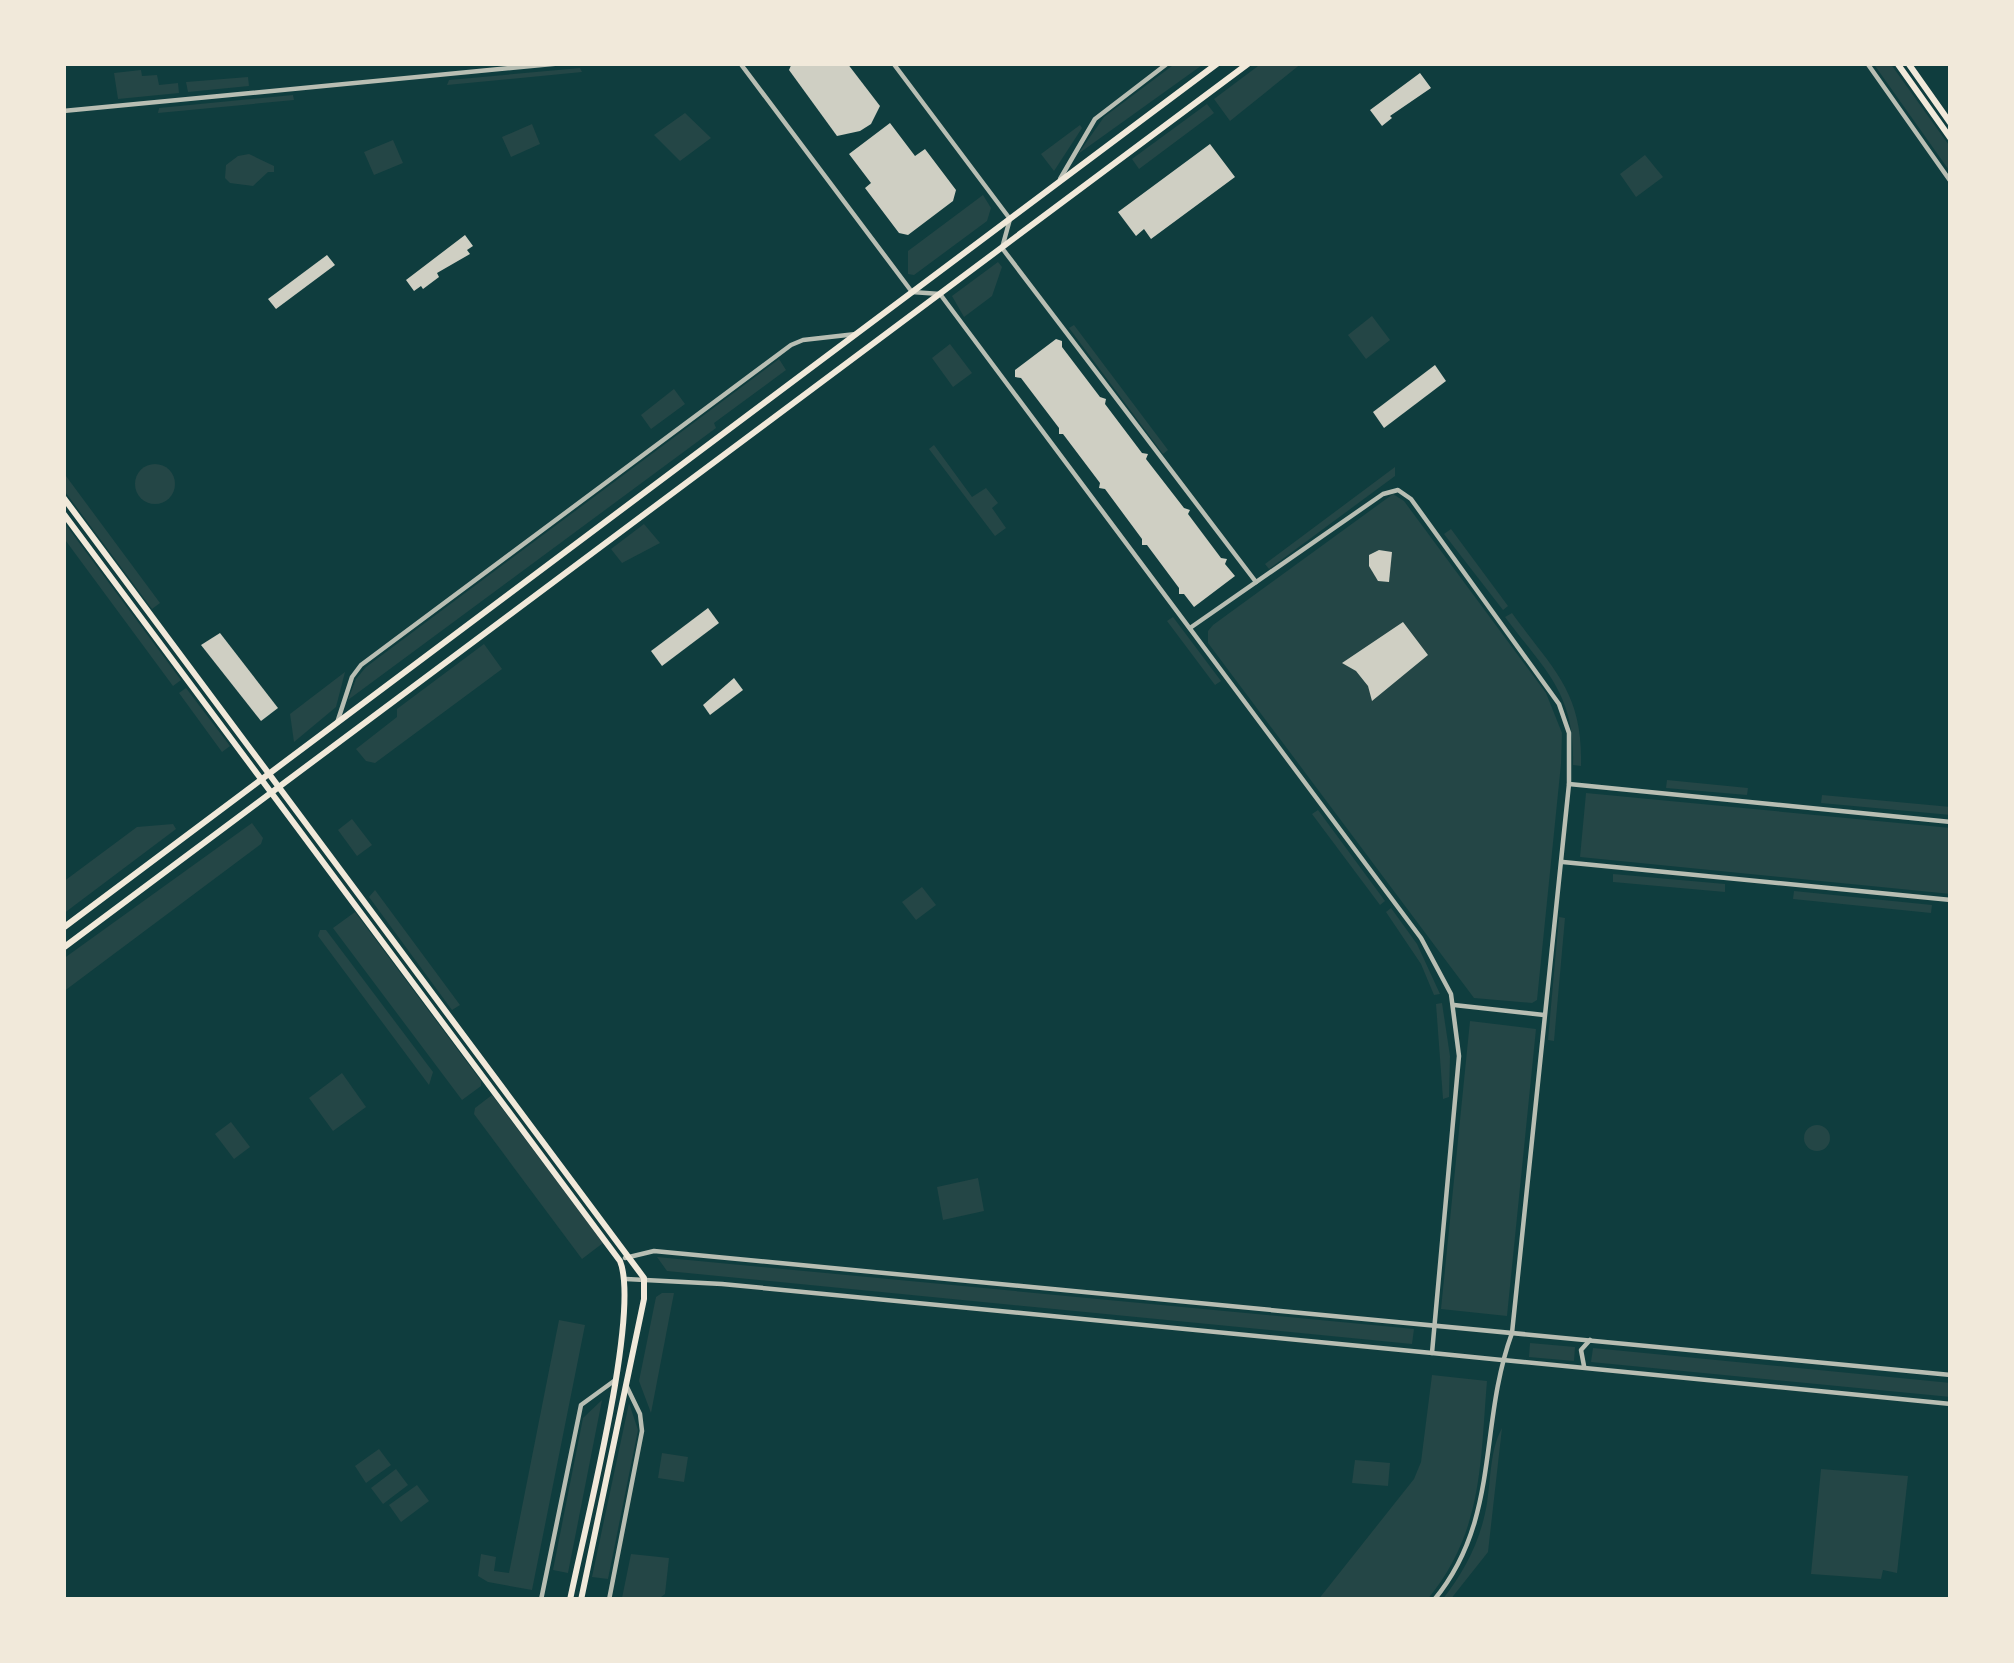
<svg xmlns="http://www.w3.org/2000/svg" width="2014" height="1663" font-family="Overpass,sans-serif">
	<rect width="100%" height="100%" fill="#0f3d3e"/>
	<!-- green -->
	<g fill="#244646">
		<polygon points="1176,63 1205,63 1078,154 1104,117"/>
		<polygon points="1262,63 1302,63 1230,121 1214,99"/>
		<polygon points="1873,63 1890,63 1951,148 1951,173"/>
		<polygon points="580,68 582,72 447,85 449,80"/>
		<polygon points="141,70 142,76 157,75 159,85 178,83 179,93 118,99 114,73"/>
		<polygon points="248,77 249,86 188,92 186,82"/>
		<polygon points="293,95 294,100 158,113 159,108"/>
		<polygon points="1207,104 1214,113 1139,169 1132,159"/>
		<polygon points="685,113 711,138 680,161 654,135"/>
		<polygon points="532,124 540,144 511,157 502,137"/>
		<polygon points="1080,125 1082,128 1054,171 1041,154"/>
		<polygon points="393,140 403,163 374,175 364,152"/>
		<polygon points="249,154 274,166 274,172 268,172 253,186 230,183 225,178 226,165 238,156"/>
		<polygon points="1645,155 1663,177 1636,197 1620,174"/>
		<polygon points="983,195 991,208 987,221 914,275 908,274 908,251"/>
		<polygon points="998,262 1002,267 992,296 964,317 952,296"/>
		<polygon points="1372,316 1390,340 1366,359 1348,335"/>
		<polygon points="1074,325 1168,450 1163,454 1069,328"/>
		<polygon points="950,344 972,373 953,387 932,358"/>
		<polygon points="779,359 786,370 714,423 716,428 348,700 356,679 366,667"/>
		<polygon points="674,389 685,404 651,429 641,415"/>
		<polygon points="934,445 972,497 986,488 998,503 992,508 1006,528 995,536 929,449"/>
		<circle cx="155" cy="484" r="20"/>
		<polygon points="1395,467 1395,476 1269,569 1265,564"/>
		<polygon points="63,472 160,603 152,609 63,489"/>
		<polygon points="1393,494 1404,501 1546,693 1562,733 1561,764 1537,1000 1532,1003 1474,998 1208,643 1208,631 1213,625"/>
		<polygon points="63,521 181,680 173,686 63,537"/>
		<polygon points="644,524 660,543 622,563 611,549"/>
		<polygon points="1451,529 1508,606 1503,610 1444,534"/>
		<path d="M1512,613C1553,670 1583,691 1581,766L1573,765C1575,693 1546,672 1505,617Z"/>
		<polygon points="1173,617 1221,681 1215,685 1167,621"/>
		<polygon points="484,644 502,669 375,763 366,761 356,749 397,717 397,709"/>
		<polygon points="345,672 336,707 294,742 290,714"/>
		<polygon points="186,688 230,746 222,752 179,693"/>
		<polygon points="1667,780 1748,788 1747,795 1666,788"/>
		<polygon points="1586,793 1951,828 1951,894 1580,857"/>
		<polygon points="1822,795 1951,807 1951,815 1821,803"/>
		<polygon points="1318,810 1385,901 1380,905 1312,814"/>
		<polygon points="352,819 372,845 357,856 338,830"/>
		<polygon points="252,823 263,838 261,844 63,992 63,959"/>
		<polygon points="173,824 176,829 63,914 63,882 137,827"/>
		<polygon points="1613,874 1725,884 1725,892 1613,882"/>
		<polygon points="922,887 936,905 916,920 902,902"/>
		<polygon points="375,890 460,1005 452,1010 369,897"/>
		<polygon points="1794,891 1932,905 1931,913 1793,899"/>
		<polygon points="1391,908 1417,944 1440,994 1434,995 1421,964 1386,912"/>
		<polygon points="355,912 481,1081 481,1086 462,1100 333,928"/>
		<polygon points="1559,917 1565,918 1554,1041 1548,1040"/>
		<polygon points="320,930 326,930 433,1072 429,1085 318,936"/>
		<polygon points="1442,1003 1450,1056 1449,1097 1443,1099 1436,1004"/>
		<polygon points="1470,1021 1536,1029 1507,1316 1441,1309"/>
		<polygon points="342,1073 366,1107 333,1131 309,1098"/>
		<polygon points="492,1095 603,1243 582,1259 474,1114 475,1108"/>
		<polygon points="231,1122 250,1147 234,1159 215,1134"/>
		<circle cx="1817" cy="1138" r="13"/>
		<polygon points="978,1178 984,1211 943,1220 937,1187"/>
		<polygon points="657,1257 1414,1329 1412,1344 667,1271"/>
		<polygon points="662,1293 674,1293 651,1413 639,1381 656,1297"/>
		<polygon points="559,1320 585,1325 532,1590 488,1582 478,1576 481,1554 496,1557 494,1571 509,1573"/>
		<polygon points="1530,1343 1575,1347 1574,1361 1529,1357"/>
		<polygon points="1593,1348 1951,1383 1951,1397 1591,1362"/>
		<path d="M1432,1375L1487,1381C1480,1465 1483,1532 1427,1600H1318L1414,1479L1421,1462Z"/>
		<polygon points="602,1400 568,1573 553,1570 583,1418"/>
		<polygon points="629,1403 638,1430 608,1579 592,1577"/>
		<path d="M1502,1428L1488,1552L1450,1600H1442C1465,1571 1481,1540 1487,1503C1491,1478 1490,1450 1502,1428Z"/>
		<polygon points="379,1449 391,1465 366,1483 355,1466"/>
		<polygon points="662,1453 688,1457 684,1482 658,1478"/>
		<polygon points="1355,1460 1390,1463 1388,1486 1352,1483"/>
		<polygon points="396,1469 408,1485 383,1504 371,1488"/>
		<polygon points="1821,1469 1908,1476 1897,1573 1883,1570 1881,1579 1811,1574"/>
		<polygon points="417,1485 429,1501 401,1522 389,1505"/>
		<polygon points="631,1554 669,1558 665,1594 657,1600 622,1598"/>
	</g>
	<!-- building -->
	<g fill="#cfcfc3">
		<polygon points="792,63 847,63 880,106 871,124 860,131 837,136 789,70"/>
		<polygon points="1420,73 1431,88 1390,116 1392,118 1382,126 1370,110"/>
		<polygon points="890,123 915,156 925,149 956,190 953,201 908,235 899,233 865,188 871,183 849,154"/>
		<polygon points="1210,144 1235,177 1151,239 1144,229 1136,236 1118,212"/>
		<polygon points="465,235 473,246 467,250 470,254 437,273 439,277 423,289 421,286 414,291 406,280"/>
		<polygon points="327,255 335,265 276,309 268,299"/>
		<polygon points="1056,339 1062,341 1062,347 1100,397 1106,399 1105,404 1142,453 1148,454 1146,459 1184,508 1190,510 1188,514 1221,558 1227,559 1225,564 1235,576 1194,607 1184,594 1179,594 1179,588 1147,545 1142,545 1142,539 1105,489 1099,488 1100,483 1063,434 1059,434 1059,428 1021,378 1015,377 1015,370"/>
		<polygon points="1435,365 1446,381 1384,428 1373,412"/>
		<polygon points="1379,550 1392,552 1389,582 1378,581 1369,566 1369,555"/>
		<polygon points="708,608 719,623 662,666 651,651"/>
		<polygon points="1403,622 1428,655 1372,701 1368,686 1356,671 1342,663"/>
		<polygon points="220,633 278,708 261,721 201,645"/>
		<polygon points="734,678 743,690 710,715 703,705"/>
	</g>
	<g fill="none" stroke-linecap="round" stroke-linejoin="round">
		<!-- minor -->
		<g stroke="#b8beb3" stroke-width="4.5">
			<polyline points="1867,63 1951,182"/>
			<polyline points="1060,179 1095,119 1168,63"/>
			<polyline points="337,723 352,677 361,665 791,345 803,340 856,334"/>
			<polyline points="1569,784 1951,822"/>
			<polyline points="1563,862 1951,900"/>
			<polyline points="1454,1005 1544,1015"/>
			<polyline points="625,1258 654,1251 1951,1375"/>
			<polyline points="626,1279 722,1284 1432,1353"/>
			<polyline points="1503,1360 1951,1404"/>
			<polyline points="1584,1366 1581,1350 1590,1340"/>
			<polyline points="541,1600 581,1405 614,1381"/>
			<polyline points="609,1600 642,1431 640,1414 626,1385"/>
		</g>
		<!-- tertiary -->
		<g stroke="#b8beb3" stroke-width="4.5">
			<polyline points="740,63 912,292 940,294 1421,938 1451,994 1459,1056 1432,1353 1502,1360"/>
			<polyline points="893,63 1010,219 1002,248 1256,582"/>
			<polyline points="63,111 563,63"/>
			<path d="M1190,628L1383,494L1398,490L1411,499L1559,704L1569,733V784L1512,1333C1478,1426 1501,1519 1434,1600"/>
		</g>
		<!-- secondary -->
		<g stroke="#f1e9da" stroke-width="6">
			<polyline points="1897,63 1951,139"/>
			<polyline points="1908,63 1951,124"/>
			<polyline points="63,497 644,1278 644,1299 581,1600"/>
			<path d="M63,513L620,1261C641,1313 583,1534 570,1600"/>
		</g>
		<!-- primary -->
		<g stroke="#f1e9da" stroke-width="6">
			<polyline points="63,928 1218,63"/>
			<polyline points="63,948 1249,63"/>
		</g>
	</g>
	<!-- border -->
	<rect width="2014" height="1663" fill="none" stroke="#f1e9da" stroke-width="132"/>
</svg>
